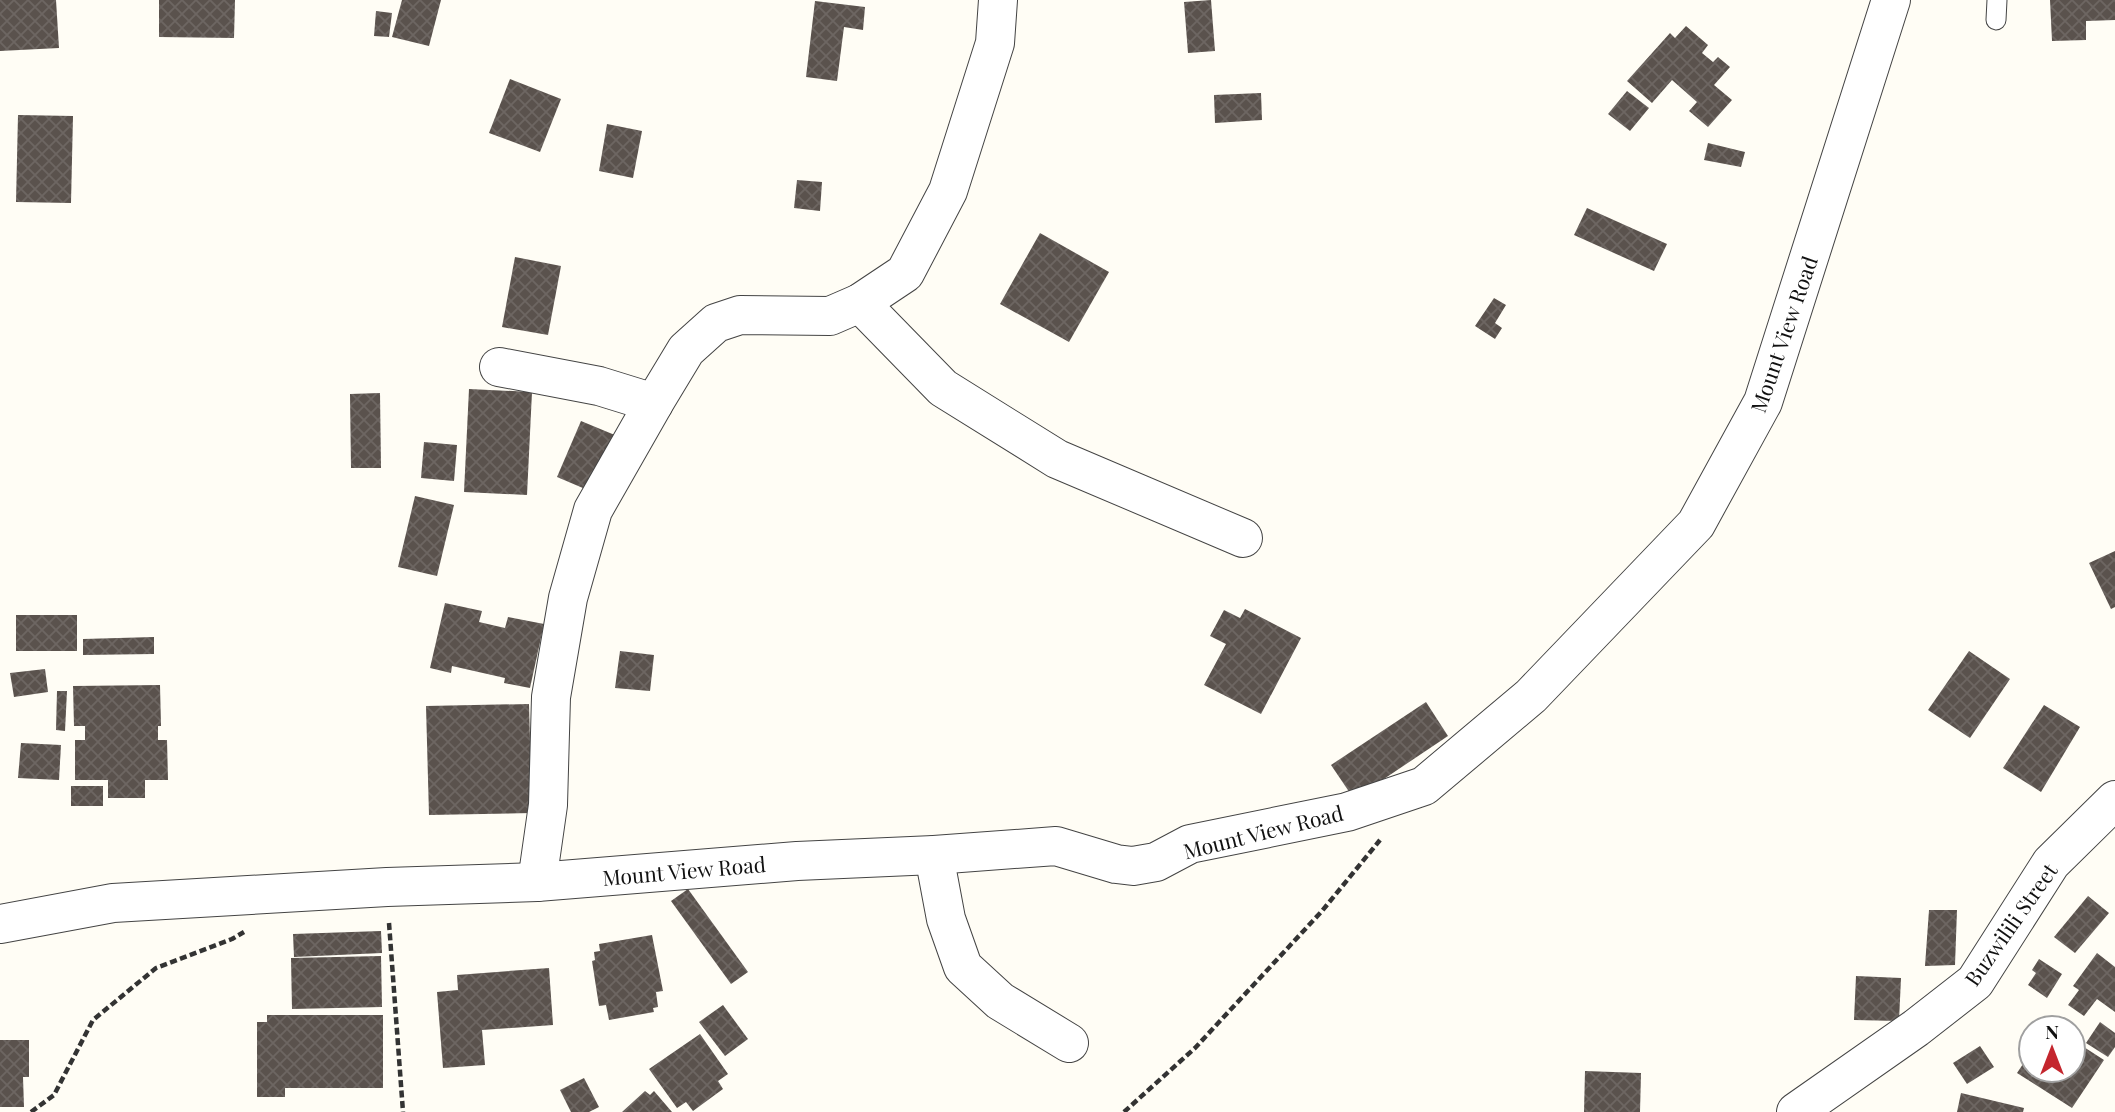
<svg xmlns="http://www.w3.org/2000/svg" width="2115" height="1112" font-family="'Playfair Display',serif">
	<defs>
		<pattern id="building-cross-hatch" width="8" height="8" patternUnits="userSpaceOnUse" patternTransform="scale(1.75)"><rect width="8" height="8" fill="#5a524d"/><path d="M0 0l8 8M0 8l8-8" fill="none" stroke="#6d6662"/></pattern>
	</defs>
	<rect width="100%" height="100%" fill="#fffdf5"/>
	<!-- building -->
	<g fill="url(#building-cross-hatch)">
		<polygon points="0,0 56,0 59,48 0,51"/>
		<polygon points="159,0 235,0 234,38 159,37"/>
		<polygon points="402,0 441,0 429,46 392,37"/>
		<polygon points="1211,0 1215,51 1188,53 1184,2"/>
		<polygon points="2050,0 2115,0 2115,20 2086,21 2086,40 2052,41"/>
		<polygon points="815,1 865,7 863,30 844,27 837,81 806,77"/>
		<polygon points="376,11 392,13 389,37 374,36"/>
		<polygon points="1686,26 1708,45 1702,53 1713,62 1718,57 1730,67 1714,85 1732,100 1708,127 1689,111 1697,102 1672,80 1652,103 1627,81 1670,33 1675,38"/>
		<polygon points="510,79 561,99 540,152 489,133"/>
		<polygon points="1627,91 1649,108 1630,131 1608,114"/>
		<polygon points="1261,93 1262,120 1215,123 1214,95"/>
		<polygon points="18,115 73,116 71,203 16,202"/>
		<polygon points="607,124 642,131 633,178 599,171"/>
		<polygon points="1708,143 1745,152 1741,167 1704,160"/>
		<polygon points="797,180 822,182 820,211 794,208"/>
		<polygon points="1587,208 1667,244 1654,271 1574,235"/>
		<polygon points="1040,233 1109,272 1069,342 1000,304"/>
		<polygon points="515,257 561,266 548,335 502,327"/>
		<polygon points="1494,298 1506,305 1495,323 1502,328 1495,339 1475,326"/>
		<polygon points="469,389 532,392 527,495 464,492"/>
		<polygon points="380,393 381,468 351,468 350,394"/>
		<polygon points="581,421 622,438 597,494 557,477"/>
		<polygon points="424,442 457,445 454,481 421,478"/>
		<polygon points="415,496 454,505 437,576 398,567"/>
		<polygon points="2115,551 2115,607 2111,609 2089,563"/>
		<polygon points="445,603 482,611 479,622 505,628 508,617 544,624 530,688 504,683 505,678 452,666 451,673 430,668"/>
		<polygon points="1245,609 1301,638 1261,714 1204,685 1226,644 1210,636 1224,610 1240,618"/>
		<rect x="16" y="615" width="61" height="36"/>
		<polygon points="154,637 154,654 83,655 83,639"/>
		<polygon points="620,651 654,655 650,691 615,688"/>
		<polygon points="1969,651 2010,679 1970,738 1928,710"/>
		<polygon points="45,669 48,692 14,697 10,673"/>
		<polygon points="160,685 161,726 158,726 158,740 167,740 168,780 145,780 145,798 108,798 108,780 75,780 75,740 85,740 85,726 74,726 73,686"/>
		<polygon points="57,691 67,691 65,731 56,730"/>
		<polygon points="1426,702 1448,736 1354,799 1331,765"/>
		<polygon points="529,704 532,813 429,815 426,706"/>
		<polygon points="2044,705 2080,727 2041,792 2003,768"/>
		<polygon points="21,743 61,745 59,780 18,778"/>
		<rect x="71" y="786" width="32" height="20"/>
		<polygon points="688,889 748,972 731,984 671,901"/>
		<polygon points="2088,896 2109,913 2075,953 2054,937"/>
		<polygon points="1929,910 1957,910 1955,965 1925,966"/>
		<polygon points="381,931 382,953 294,957 293,934"/>
		<polygon points="652,935 663,991 656,992 658,1007 653,1008 654,1012 609,1020 606,1005 599,1006 592,961 595,960 594,952 600,951 599,944"/>
		<polygon points="2097,953 2115,967 2115,1012 2097,999 2084,1016 2068,1005 2079,990 2073,986"/>
		<polygon points="381,956 382,1007 292,1009 291,958"/>
		<polygon points="2039,959 2062,974 2047,998 2028,985 2036,973 2032,970"/>
		<polygon points="549,968 553,1025 482,1030 485,1065 443,1068 437,992 458,990 457,975"/>
		<polygon points="1856,976 1901,978 1899,1021 1854,1020"/>
		<polygon points="723,1005 748,1039 725,1056 699,1022"/>
		<polygon points="267,1015 383,1015 383,1088 285,1088 285,1097 257,1097 257,1022 267,1022"/>
		<polygon points="2100,1022 2115,1033 2115,1047 2108,1057 2086,1043"/>
		<polygon points="700,1034 728,1074 718,1081 723,1089 693,1111 686,1102 677,1108 649,1069"/>
		<polygon points="0,1040 29,1040 29,1077 23,1077 24,1107 0,1107"/>
		<polygon points="2073,1040 2104,1060 2072,1108 2017,1073 2031,1052 2031,1070 2073,1070"/>
		<polygon points="1980,1046 1994,1067 1967,1084 1953,1063"/>
		<polygon points="1585,1071 1641,1073 1640,1112 1584,1112"/>
		<polygon points="584,1078 599,1107 589,1112 571,1112 560,1090"/>
		<polygon points="645,1091 650,1095 654,1091 672,1112 622,1112"/>
		<polygon points="1961,1093 2024,1108 2023,1112 1957,1112"/>
	</g>
	<g fill="none" stroke-linecap="round" stroke-linejoin="round">
		<!-- lane casing -->
		<g stroke="#444" stroke-width="21">
			<polyline id="lane" points="1996,20 1997,0"/>
		</g>
		<!-- street casing -->
		<g stroke="#444" stroke-width="40">
			<g id="street">
				<polyline points="860,303 943,388 1057,459 1243,538"/>
				<polyline points="499,367 599,386 654,403"/>
				<polyline points="934,855 946,919 963,967 1000,1001 1069,1043"/>
				<polyline points="537,882 548,805 551,697 568,598 593,510 654,403 686,350 716,323 740,315 830,316 860,303 905,273 948,191 995,43 998,0"/>
				<polyline points="0,924 113,903 387,887 537,882 797,861 934,855 1056,846 1116,864 1133,866 1156,862 1190,844 1347,812 1424,786 1531,696 1696,524 1763,402 1891,0"/>
				<polyline points="1796,1112 1916,1028 1975,982 2051,863 2115,800"/>
			</g>
		</g>
		<!-- path -->
		<g stroke="#333" stroke-width="4.5" stroke-dasharray="7 3.5" stroke-linecap="butt">
			<polyline points="389,923 403,1112"/>
			<polyline points="31,1112 54,1095 93,1020 156,968 232,939 244,932"/>
			<polyline points="1124,1112 1195,1048 1322,911 1380,840"/>
		</g>
		<!-- lane -->
		<use href="#lane" stroke="#fff" stroke-width="19"/>
		<!-- street -->
		<use href="#street" stroke="#fff" stroke-width="38"/>
	</g>
	<g text-anchor="middle" dominant-baseline="central" stroke-width="7" stroke-linejoin="round" paint-order="stroke">
		<!-- street labels -->
		<g font-size="21" fill="#111" stroke="#fff">
			<text transform="translate(1783 334) rotate(-71)">Mount View Road</text>
			<text transform="translate(1263 831) rotate(-14)">Mount View Road</text>
			<text transform="translate(684 870) rotate(-5)">Mount View Road</text>
			<text transform="translate(2010 924) rotate(-55)">Buzwilili Street</text>
		</g>
	</g>
	<!-- north arrow -->
	<g transform="translate(2052 1049)"><circle r="33" fill="#ffffff" stroke="#a0a0a0" stroke-width="2"/>
	<path d="M0-5L12 26L0 18L-12 26Z" fill="#c4262e"/>
	<text y="-10" font-size="19" font-weight="bold" text-anchor="middle" fill="#111111">N</text>
	</g>
</svg>
